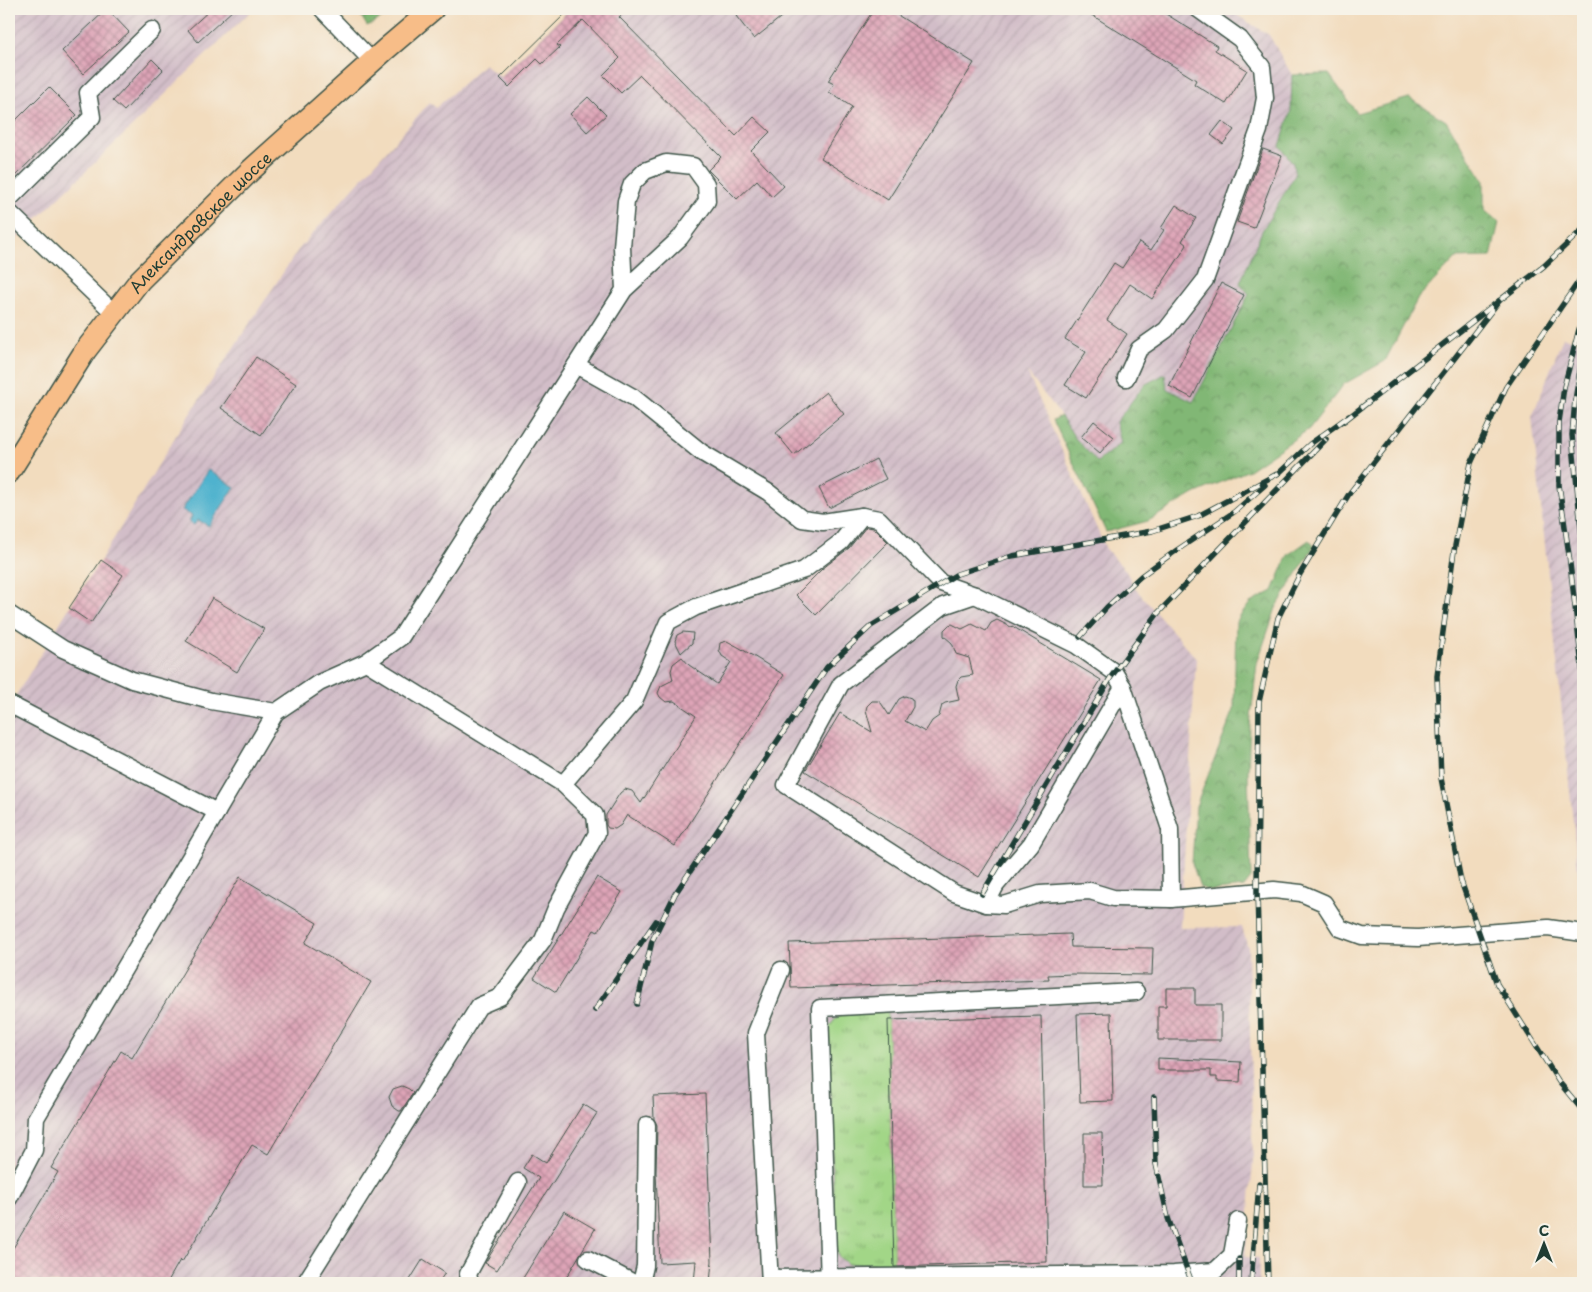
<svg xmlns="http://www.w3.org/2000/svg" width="1592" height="1292" font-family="'Playpen Sans',sans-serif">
	<defs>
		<pattern id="industrial-furrows" width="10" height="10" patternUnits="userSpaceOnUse" patternTransform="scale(1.25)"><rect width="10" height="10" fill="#d2bdc8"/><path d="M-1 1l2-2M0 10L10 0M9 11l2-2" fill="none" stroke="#b4a3ac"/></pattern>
		<pattern id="grass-tufts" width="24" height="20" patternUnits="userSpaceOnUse" patternTransform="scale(1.25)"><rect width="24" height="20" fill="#a2d687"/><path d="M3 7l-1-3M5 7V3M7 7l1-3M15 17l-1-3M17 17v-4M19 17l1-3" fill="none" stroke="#83af6f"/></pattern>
		<pattern id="forest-crowns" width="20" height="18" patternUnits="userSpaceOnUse" patternTransform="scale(1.25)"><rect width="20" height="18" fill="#81b774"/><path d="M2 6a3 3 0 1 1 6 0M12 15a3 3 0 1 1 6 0" fill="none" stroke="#699660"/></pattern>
		<pattern id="building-cross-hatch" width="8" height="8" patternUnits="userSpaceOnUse" patternTransform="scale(1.25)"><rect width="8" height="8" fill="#dea4b7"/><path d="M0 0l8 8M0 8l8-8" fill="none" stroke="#b38796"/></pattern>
	</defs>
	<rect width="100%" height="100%" fill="#f7f3e8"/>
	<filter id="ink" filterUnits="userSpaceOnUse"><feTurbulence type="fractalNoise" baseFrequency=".02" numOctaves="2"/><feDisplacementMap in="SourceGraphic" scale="10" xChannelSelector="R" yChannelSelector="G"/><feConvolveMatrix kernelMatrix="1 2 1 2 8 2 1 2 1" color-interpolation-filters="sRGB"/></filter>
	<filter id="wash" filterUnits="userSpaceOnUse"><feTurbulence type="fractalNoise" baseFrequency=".0096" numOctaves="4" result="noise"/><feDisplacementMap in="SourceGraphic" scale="20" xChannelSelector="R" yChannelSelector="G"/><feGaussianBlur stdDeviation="1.12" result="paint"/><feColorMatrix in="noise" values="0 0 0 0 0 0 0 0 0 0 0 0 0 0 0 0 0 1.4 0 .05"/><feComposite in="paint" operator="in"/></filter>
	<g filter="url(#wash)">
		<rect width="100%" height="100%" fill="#f2dcbe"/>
		<!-- industrial -->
		<g fill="url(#industrial-furrows)">
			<polygon points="17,9 253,9 9,246 9,16"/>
			<polygon points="570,9 1227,9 1269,35 1292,75 1291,111 1280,146 1293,163 1295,175 1262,231 1249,293 1193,402 1166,389 1121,443 1097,462 1075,438 1061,416 1027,372 1106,549 1126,571 1134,587 1196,658 1180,928 1242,927 1248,948 1253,1163 1245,1257 1259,1258 1259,1283 9,1283 9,707 69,608 101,560 180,429 298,250 430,102 436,108 484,64 500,77"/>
			<polygon points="1563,337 1583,344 1583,920 1532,417"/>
		</g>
		<!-- grass -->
		<polygon fill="url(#grass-tufts)" stroke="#608a5e" points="848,1011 886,1011 888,1020 894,1263 848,1264 839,1257 835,1247 828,1029 836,1018"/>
		<!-- forest -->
		<g fill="url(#forest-crowns)" stroke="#507a54">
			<polygon points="357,9 395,9 388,15 367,26"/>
			<polygon points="1329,74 1357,113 1409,98 1446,121 1484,181 1484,210 1499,222 1491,257 1456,258 1418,298 1385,361 1344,384 1309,429 1249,470 1194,494 1148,521 1106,532 1053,420 1061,416 1075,438 1097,462 1121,443 1116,422 1144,385 1165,374 1167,389 1193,402 1249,294 1240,283 1262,231 1295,175 1293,163 1280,146 1291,111 1292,75"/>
			<polygon points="1309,540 1314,546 1276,608 1257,663 1250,726 1248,771 1251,878 1244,887 1209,891 1200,887 1192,863 1196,806 1234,710 1236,622 1250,603 1273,591 1288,555"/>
		</g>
		<!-- water -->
		<polygon fill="#50b2ce" stroke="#387881" points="208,470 235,487 209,526 198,520 194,525 189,522 192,516 182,510"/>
		<g id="blocks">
			<!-- building -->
			<g fill="url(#building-cross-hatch)">
				<polygon points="107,9 129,32 83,74 62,51"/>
				<polygon points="211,9 234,9 198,42 188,30"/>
				<polygon points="570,9 628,9 619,17 736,136 754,117 770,132 751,151 784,186 772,197 757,180 737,199 708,170 721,157 640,75 621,93 603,75 620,58 583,20 557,45 560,47 542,64 537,59 509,87 500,78"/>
				<polygon points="745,9 791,9 754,39 736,16"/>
				<polygon points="874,9 888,9 974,63 888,200 821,158 852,107 829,92 834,84 828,81"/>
				<polygon points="1082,9 1158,9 1217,46 1215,50 1247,70 1226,104 1194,84 1196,80"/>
				<polygon points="152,59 163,70 124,111 113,101"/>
				<polygon points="49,87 77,115 9,182 9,127"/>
				<polygon points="588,97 606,115 587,132 570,114"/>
				<polygon points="1222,121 1234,130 1223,144 1211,135"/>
				<polygon points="1263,149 1282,156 1254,228 1237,222"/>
				<polygon points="1176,205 1196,218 1182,241 1187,245 1152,299 1130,284 1107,320 1127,334 1086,398 1065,385 1086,352 1065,339 1114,263 1122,268 1139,242 1151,250 1164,230 1161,228"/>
				<polygon points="1221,283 1244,295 1192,398 1169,386"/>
				<polygon points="256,357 296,384 261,435 221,408"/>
				<polygon points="826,392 844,414 794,455 776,433"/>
				<polygon points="1094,421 1114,437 1100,453 1081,437"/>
				<polygon points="876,459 886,479 829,508 819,488"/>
				<polygon points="866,527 874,528 888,542 816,615 796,595 822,569 849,548"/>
				<polygon points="101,560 123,575 91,623 69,608"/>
				<polygon points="212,598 264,629 237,672 186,641"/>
				<polygon points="997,620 1011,627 1012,626 1101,680 979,877 805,771 840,713 872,732 866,710 867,706 872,701 878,701 881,703 889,715 899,699 905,696 911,698 913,701 913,707 905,721 925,732 932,721 939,716 942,705 945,703 959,700 956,686 958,680 961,677 973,675 969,658 956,654 952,643 944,636 944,630 949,625 952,624 962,629 972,624 986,631 991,623"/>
				<polygon points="683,632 693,633 692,643 681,653 675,641 677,635"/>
				<polygon points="727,641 740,648 784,675 675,846 627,815 621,825 615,829 608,828 606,825 606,815 620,793 625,789 632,791 641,803 696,716 674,701 666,702 660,697 658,693 661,686 673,680 671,671 673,664 682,657 689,665 717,684 731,662 722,656 719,650 720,643"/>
				<polygon points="240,877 317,923 305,943 371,982 268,1154 252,1145 182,1262 180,1260 167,1283 9,1283 9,1255 58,1172 51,1168 121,1051 132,1058"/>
				<polygon points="597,877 622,892 598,932 594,930 556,992 534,978"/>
				<polygon points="1070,934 1071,947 1153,948 1152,975 1072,974 1048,975 1049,980 791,988 789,943"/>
				<polygon points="1166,988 1195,988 1195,1005 1221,1005 1221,1040 1158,1040 1158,1006 1166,1006"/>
				<polygon points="1111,1013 1113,1101 1080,1102 1077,1014"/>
				<polygon points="1041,1016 1047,1262 894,1267 888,1020"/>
				<polygon points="1158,1058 1241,1062 1240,1082 1217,1081 1217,1077 1211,1077 1211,1070 1158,1070"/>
				<polygon points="402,1086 409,1089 413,1093 401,1111 399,1111 392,1106 389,1097 393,1089"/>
				<polygon points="705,1094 712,1261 710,1283 694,1283 696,1261 660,1263 656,1172 657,1125 654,1119 653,1096"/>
				<polygon points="583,1104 597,1113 497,1270 485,1263 539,1178 523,1168 532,1154 546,1163"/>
				<polygon points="1084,1133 1102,1133 1103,1185 1084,1185"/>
				<polygon points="564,1211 595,1229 563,1283 520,1283"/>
				<polygon points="423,1259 445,1273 438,1283 408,1283"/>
			</g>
		</g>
	</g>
	<g filter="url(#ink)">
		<use href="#blocks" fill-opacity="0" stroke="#3f5549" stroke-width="1"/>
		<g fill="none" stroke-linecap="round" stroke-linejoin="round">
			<!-- minor casing -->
			<g stroke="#3f5549" stroke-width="19">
				<g id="minor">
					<polyline points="322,9 372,61"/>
					<polyline points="9,199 92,117 88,93 152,30"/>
					<polyline points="9,212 114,313"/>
					<polyline points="576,365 633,397 701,452 768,492 802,519 823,522 862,516 879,519 941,583 975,595 1076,645 1114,672 1123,687 1170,829 1171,899"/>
					<polyline points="1126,378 1139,349 1166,330 1205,280 1259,130 1265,98 1262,67 1240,39 1198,9"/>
					<polyline points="975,595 943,606 841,684 786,785 954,893 986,904 1004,905 1040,894 1090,891 1113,898 1171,899 1274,890 1301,893 1324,903 1340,928 1362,936 1418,938 1548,928 1583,933"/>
					<polyline points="9,614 63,649 132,680 211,701 276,712"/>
					<polyline points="366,662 563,784 634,701 668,622 696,607 804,570 841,542 862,516"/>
					<polyline points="9,704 217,812"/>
					<polyline points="986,904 996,885 1031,844 1123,687"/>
					<polyline points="9,1198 34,1150 36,1118 276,712 319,683 366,662 401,637 624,290 680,238 707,201 706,184 693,166 666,163 645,171 632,184 626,201 622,247 624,290"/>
					<polyline points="588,1259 634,1283"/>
					<polyline points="770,1278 1174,1274 1215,1271 1232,1255 1238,1221"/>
					<polyline points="305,1283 479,1006 500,997 543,940 556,908 597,833 595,815 563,784"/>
					<polyline points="470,1283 468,1274 518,1182"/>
					<polyline points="641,1283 645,1266 647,1125"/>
					<polyline points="770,1283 756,1033 781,970"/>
					<polyline points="829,1283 820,1008 1136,992"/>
				</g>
			</g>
			<!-- major casing -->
			<g stroke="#3f5549" stroke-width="24">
				<g id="major">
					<path id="s1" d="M9,472L85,351L140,280L251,170L386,49L433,9"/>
				</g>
			</g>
			<!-- minor -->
			<use href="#minor" stroke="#fff" stroke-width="16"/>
			<!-- major -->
			<use href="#major" stroke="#f7bd88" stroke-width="21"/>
			<!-- rail casing -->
			<g stroke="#1f3d34" stroke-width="5.5">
				<g id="rail">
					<polyline points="1583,275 1506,387 1471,463 1454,551 1437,676 1441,778 1461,881 1497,984 1559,1082 1583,1111"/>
					<polyline points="1583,314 1564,387 1559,422 1559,485 1569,555 1583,675"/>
					<polyline points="1583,354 1575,400 1572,435 1583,548"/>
					<polyline points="1344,421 1544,266 1583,229"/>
					<polyline points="1080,637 1107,607 1141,576 1177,550 1234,512 1265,485"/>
					<polyline points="982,894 1111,677 1158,613 1326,439"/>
					<polyline points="637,1004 652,941 675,894 827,667 871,626 957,574 1012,556 1152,531 1198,516 1279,473 1310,444 1349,416"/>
					<polyline points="595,1010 656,921"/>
					<polyline points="1154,1097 1156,1164 1168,1218 1192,1283"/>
					<polyline points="1239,1283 1239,1259"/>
					<polyline points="1251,1283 1259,1184"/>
					<polyline points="1268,1283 1257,892 1259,702 1278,618 1300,574 1349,494 1499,301"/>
				</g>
			</g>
			<!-- rail -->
			<use href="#rail" stroke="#f7f3e8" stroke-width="4" stroke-dasharray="11" stroke-linecap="butt"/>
		</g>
	</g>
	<g text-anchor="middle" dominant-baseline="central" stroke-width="4.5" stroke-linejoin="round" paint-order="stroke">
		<!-- street labels -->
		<g font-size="16" fill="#1f3d34" stroke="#f7f3e8">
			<text stroke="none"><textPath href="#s1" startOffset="316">Александровское шоссе</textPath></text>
		</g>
	</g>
	<!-- margin -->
	<rect width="1592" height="1292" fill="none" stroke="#f7f3e8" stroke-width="30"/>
	<!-- north arrow -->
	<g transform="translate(1544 1244)" stroke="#f7f3e8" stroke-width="4" paint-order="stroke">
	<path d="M0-4L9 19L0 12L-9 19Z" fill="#1f3d34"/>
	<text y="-8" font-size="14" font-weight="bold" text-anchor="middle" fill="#1f3d34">С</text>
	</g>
</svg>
